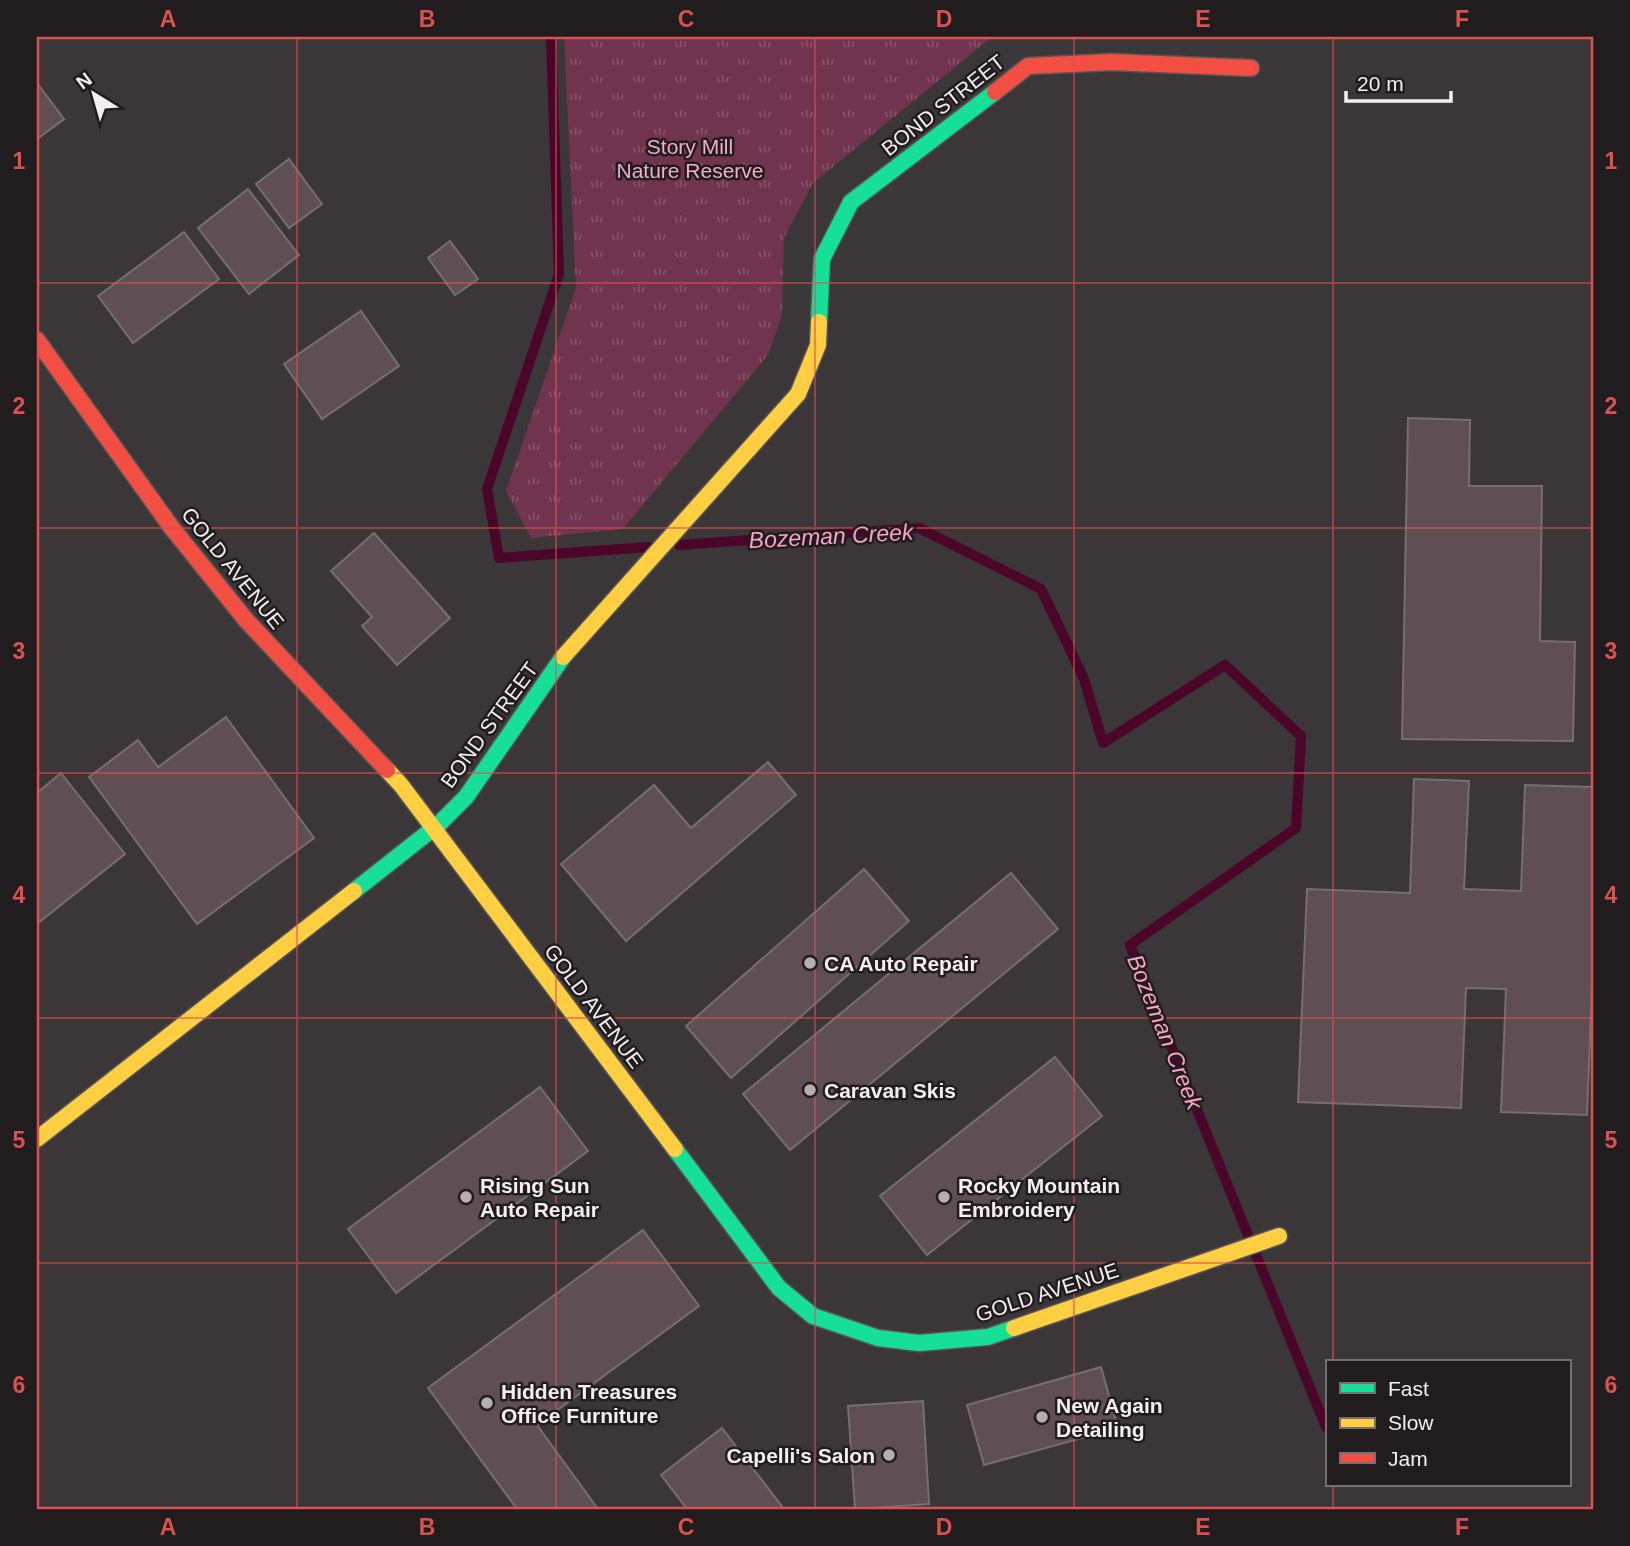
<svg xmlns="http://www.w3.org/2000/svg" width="1630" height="1546" font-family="Helvetica,sans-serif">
	<defs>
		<pattern id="park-tufts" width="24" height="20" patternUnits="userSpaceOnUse" patternTransform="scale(1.75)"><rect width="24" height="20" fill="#71344e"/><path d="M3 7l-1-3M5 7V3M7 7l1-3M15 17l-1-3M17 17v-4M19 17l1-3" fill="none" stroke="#865268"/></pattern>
	</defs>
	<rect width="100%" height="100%" fill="#3b3637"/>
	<!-- park -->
	<polygon fill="url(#park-tufts)" points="564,37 992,37 813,183 784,238 782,315 768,355 623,529 531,538 506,491 576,288"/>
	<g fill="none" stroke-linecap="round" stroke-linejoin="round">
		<!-- stream -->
		<g stroke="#4a0529" stroke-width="10">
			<polyline points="551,37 559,274 487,489 499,558 649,547"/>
			<polyline points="679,545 919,528 1041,589 1084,679 1103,743 1225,665 1301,736 1296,828 1130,945 1326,1427"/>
		</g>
	</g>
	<!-- building -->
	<g fill="#604e55" stroke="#746f70" stroke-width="2">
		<polygon points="37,83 64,119 37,139"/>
		<polygon points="289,159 322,204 289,228 256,184"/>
		<polygon points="248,189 299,255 249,294 198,228"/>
		<polygon points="184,232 219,279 133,343 98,296"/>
		<polygon points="450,241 478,279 455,295 428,258"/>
		<polygon points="361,311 399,366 322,419 284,364"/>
		<polygon points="1408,418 1470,420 1469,486 1542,486 1540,641 1575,642 1573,741 1402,739"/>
		<polygon points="374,533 450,618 397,665 362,626 372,617 331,571"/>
		<polygon points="226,717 314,838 197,924 89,777 138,740 158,767"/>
		<polygon points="768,762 796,795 626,941 561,864 654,785 691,828"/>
		<polygon points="61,773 125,854 37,924 37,793"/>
		<polygon points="1414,779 1469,781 1464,889 1521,891 1525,785 1593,787 1593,958 1587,1115 1501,1112 1506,989 1466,988 1461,1108 1298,1102 1307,889 1410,893"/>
		<polygon points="864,869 909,921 731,1078 686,1026"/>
		<polygon points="1011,873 1058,929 790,1150 743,1094"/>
		<polygon points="1055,1057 1102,1116 927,1255 880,1196"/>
		<polygon points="540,1087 588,1151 396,1293 348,1229"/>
		<polygon points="643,1230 699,1306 537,1425 598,1509 517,1509 428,1388"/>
		<polygon points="1101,1367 1118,1428 984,1465 967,1405"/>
		<polygon points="923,1401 929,1504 855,1509 848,1406"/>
		<polygon points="722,1428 784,1509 687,1509 661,1475"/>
	</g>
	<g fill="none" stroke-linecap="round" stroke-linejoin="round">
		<!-- fast casing -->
		<g stroke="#595456" stroke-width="19">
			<g id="fast">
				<polyline points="819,322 822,259 851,202 995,92"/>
				<polyline points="354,891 439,824 466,797 563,657"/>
				<polyline points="675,1149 779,1288 813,1316 878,1338 919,1343 988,1337 1014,1328"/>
			</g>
		</g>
		<!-- slow casing -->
		<g stroke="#595456" stroke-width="19">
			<g id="slow">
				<polyline points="563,657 798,394 818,345 819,322"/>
				<polyline points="387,770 401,785 675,1149"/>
				<polyline points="37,1139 354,891"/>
				<polyline points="1014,1328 1279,1236"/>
			</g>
		</g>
		<!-- jam casing -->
		<g stroke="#595456" stroke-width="19">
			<g id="jam">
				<polyline points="995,92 1028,66 1112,62 1251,68"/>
				<polyline points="37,340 172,528 246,620 387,770"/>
			</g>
		</g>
		<!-- fast -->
		<use href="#fast" stroke="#16e098" stroke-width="16"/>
		<!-- slow -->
		<use href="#slow" stroke="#ffcf43" stroke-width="16"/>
		<!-- jam -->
		<use href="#jam" stroke="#f24e42" stroke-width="16"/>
	</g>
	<!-- grid -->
	<path fill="none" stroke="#dc5050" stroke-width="2" stroke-opacity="0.55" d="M297,37V1509M556,37V1509M815,37V1509M1074,37V1509M1333,37V1362M37,283H1593M37,528H1593M37,773H1593M37,1018H1593M37,1263H1593M1333,1485V1509"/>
	<!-- markers -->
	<g fill="#b4aeaf" stroke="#211c1e" stroke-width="2.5">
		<circle cx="810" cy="963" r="7"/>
		<circle cx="810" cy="1090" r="7"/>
		<circle cx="466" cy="1197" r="7"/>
		<circle cx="944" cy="1197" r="7"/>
		<circle cx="487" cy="1403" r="7"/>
		<circle cx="1042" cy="1417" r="7"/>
		<circle cx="889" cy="1455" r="7"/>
	</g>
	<g text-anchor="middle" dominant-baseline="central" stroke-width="5" stroke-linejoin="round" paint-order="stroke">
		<!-- street labels -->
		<g font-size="21" fill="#f5eef0" stroke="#211c1e">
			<text transform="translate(943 105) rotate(-38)">BOND STREET</text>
			<text transform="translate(233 568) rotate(51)">GOLD AVENUE</text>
			<text transform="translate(489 725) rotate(-54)">BOND STREET</text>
			<text transform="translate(594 1006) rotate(53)">GOLD AVENUE</text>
			<text transform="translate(1047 1292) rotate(-18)">GOLD AVENUE</text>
		</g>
		<!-- park labels -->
		<g font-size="21" fill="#f2aec7" stroke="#211c1e">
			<text x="690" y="146">Story Mill<tspan x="690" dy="24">Nature Reserve</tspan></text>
		</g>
		<!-- poi labels -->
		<g font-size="21" font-weight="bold" fill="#f5eef0" stroke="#211c1e" text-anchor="start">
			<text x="824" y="963">CA Auto Repair</text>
			<text x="824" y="1090">Caravan Skis</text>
			<text x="480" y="1185">Rising Sun<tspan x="480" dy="24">Auto Repair</tspan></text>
			<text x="958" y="1185">Rocky Mountain<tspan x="958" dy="24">Embroidery</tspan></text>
			<text x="501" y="1391">Hidden Treasures<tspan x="501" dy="24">Office Furniture</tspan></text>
			<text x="1056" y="1405">New Again<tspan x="1056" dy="24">Detailing</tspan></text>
			<text x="875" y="1455" text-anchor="end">Capelli's Salon</text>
		</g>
		<!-- water labels -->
		<g font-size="23" font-style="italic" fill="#fba1c3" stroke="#211c1e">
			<text transform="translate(831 536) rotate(-3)">Bozeman Creek</text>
			<text transform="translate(1165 1032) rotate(68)">Bozeman Creek</text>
		</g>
	</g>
	<!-- border -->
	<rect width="1630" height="1546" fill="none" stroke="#211c1e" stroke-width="77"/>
	<!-- legend -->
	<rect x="1326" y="1360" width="245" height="126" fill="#211c1e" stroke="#767072" stroke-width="2"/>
	<rect x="1340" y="1383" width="35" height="10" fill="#16e098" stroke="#767072" stroke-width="2"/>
	<text x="1388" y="1396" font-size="21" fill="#f5eef0">Fast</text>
	<rect x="1340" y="1418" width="35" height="10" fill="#ffcf43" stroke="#767072" stroke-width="2"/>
	<text x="1388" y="1430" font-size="21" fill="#f5eef0">Slow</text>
	<rect x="1340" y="1453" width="35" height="10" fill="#f24e42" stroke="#767072" stroke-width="2"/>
	<text x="1388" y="1466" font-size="21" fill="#f5eef0">Jam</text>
	<!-- north arrow -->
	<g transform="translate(94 94) rotate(323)" stroke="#211c1e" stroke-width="5" paint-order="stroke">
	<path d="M0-5L12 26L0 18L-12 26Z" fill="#f5eef0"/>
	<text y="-10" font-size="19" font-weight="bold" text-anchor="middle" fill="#f5eef0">N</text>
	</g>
	<!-- scale -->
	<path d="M1346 91v10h105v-10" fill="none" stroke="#f5eef0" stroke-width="3.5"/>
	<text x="1357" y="91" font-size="21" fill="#f5eef0" stroke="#211c1e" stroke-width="5" paint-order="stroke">20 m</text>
	<rect x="38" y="38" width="1554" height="1470" fill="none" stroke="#dc5050" stroke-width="2.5"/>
	<g font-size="23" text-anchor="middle" font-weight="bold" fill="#dc5050">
		<text x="168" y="27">A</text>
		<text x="427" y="27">B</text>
		<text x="686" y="27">C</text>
		<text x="944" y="27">D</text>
		<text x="1203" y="27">E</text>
		<text x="1462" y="27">F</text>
		<text x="19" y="169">1</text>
		<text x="1611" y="169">1</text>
		<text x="19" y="414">2</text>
		<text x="1611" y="414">2</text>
		<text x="19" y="659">3</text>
		<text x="1611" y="659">3</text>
		<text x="19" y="903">4</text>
		<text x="1611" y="903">4</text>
		<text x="19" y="1148">5</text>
		<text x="1611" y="1148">5</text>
		<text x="19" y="1393">6</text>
		<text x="1611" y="1393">6</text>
		<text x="168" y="1535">A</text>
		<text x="427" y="1535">B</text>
		<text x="686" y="1535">C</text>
		<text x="944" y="1535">D</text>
		<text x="1203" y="1535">E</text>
		<text x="1462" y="1535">F</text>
	</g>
</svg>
